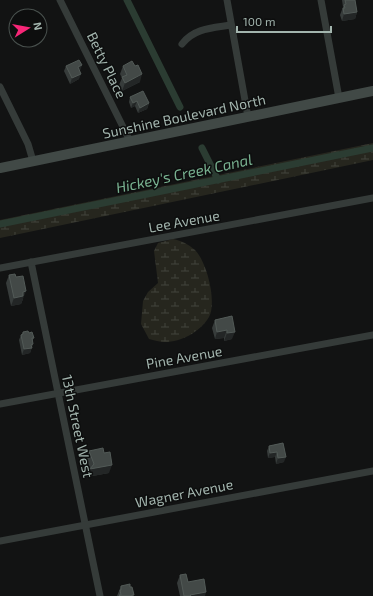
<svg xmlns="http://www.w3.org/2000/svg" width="373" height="596" font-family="'Exo 2',sans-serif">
	<defs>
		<pattern id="wetland-marsh" width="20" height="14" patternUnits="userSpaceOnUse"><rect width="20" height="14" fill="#26261e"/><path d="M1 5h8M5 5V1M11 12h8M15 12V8" fill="none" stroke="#42433c"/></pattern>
	</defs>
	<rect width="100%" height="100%" fill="#121313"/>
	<!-- wetland -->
	<g fill="url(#wetland-marsh)">
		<polygon points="373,143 373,160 0,238 0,220"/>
		<path d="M173,239C182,241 188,244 195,250C207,262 217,302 209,317C200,332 181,342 165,342C160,342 154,340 149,339L141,324L143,301L148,292L158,283L154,251L158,243Z"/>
	</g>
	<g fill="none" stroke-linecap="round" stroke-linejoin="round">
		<!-- canal -->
		<g stroke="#2b3c32" stroke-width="7">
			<polyline points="127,0 180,107"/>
			<polyline points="202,148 218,180"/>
			<polyline points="0,224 373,148"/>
		</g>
		<!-- street -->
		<g stroke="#353b39" stroke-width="7">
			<polyline points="60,0 130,141"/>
			<polyline points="227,0 248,117"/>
			<polyline points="321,0 339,98"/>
			<path d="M182,44C194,28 213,28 231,25"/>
			<polyline points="0,87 28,144 33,161"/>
			<polyline points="31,262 100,596"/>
			<polyline points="0,268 373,198"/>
			<polyline points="0,404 373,335"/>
			<polyline points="0,541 373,471"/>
		</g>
		<!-- secondary -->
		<polyline stroke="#414946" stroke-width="10" points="0,168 373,91"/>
	</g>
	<!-- wall -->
	<g fill="#373c3b">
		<polygon points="342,0 355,0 357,12 355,19 342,21 340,15 343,7"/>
		<polygon points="66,66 80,71 79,79 70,84 64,71"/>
		<polygon points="123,66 140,82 122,91 119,85 122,78 120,74"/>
		<polygon points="130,97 149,103 147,109 138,113 135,106 131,108 129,102"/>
		<polygon points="9,275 16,277 23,299 21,304 11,306 6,283"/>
		<polygon points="232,316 232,339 224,341 224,338 215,339 212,328 215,320"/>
		<polygon points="23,332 29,333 34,338 32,341 33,344 30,353 22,355 19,340 21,335 22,334"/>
		<polygon points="283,443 284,462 276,464 275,457 268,458 267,451 269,446"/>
		<polygon points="89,451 104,453 109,473 87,477 90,469 87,459"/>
		<polygon points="180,575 188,582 205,596 180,596 177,583"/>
		<polygon points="121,586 130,587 134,595 133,596 117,596"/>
	</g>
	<!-- shaded-wall -->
	<g fill="#232626">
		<polygon points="357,12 355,19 342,21 344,14"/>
		<polygon points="82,65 80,71 78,67"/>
		<polygon points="81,74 79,79 70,84 72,78"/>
		<polygon points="142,74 140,82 122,91 125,83"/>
		<polygon points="137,101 135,106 131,108 133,103"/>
		<polygon points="149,103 147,109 138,113 140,108"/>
		<polygon points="26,291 21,304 11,306 14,298 23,292"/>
		<polygon points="227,330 224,338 215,339 217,332"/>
		<polygon points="235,332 232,339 224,341 227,333"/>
		<polygon points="33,344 30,353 22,355 24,349"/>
		<polygon points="277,452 275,457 268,458 270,453"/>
		<polygon points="286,457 284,462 276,464 278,458"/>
		<polygon points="112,465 109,473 87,477 90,469"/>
		<polygon points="206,592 205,596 190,596 190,595"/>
	</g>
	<!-- building -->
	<g fill="#434947" stroke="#525a57">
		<polygon points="345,0 355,0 357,12 344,14 343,8 345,8 344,5 346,4"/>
		<polygon points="79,60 82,65 78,67 81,74 72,78 66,66"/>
		<polygon points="132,61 135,66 138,65 142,74 125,83 122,77 127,75 123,66"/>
		<polygon points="143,91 149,103 140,108 137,101 133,103 130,97"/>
		<polygon points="15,274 16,277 23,276 26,291 23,292 23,296 14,298 9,275"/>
		<polygon points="232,316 235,332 227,333 227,330 217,332 215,320"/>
		<polygon points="28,331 29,333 32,332 34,338 32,338 33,344 31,345 32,348 24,349 21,335 23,334 23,332"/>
		<polygon points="283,443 286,457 278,458 277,452 270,453 269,446"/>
		<polygon points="103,448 104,453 110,452 112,465 90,469 94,464 89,451"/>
		<polygon points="186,574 188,582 204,579 206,592 190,595 191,596 184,596 180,575"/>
		<polygon points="130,584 130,587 132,587 134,595 132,595 132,596 120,596 119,595 121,595 120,590 121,590 121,586"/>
	</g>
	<g text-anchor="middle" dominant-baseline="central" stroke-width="3" stroke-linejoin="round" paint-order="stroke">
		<!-- street labels -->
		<g font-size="14" fill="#a3b5ae" stroke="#0d0e0e">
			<text transform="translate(107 65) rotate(64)">Betty Place</text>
			<text transform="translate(184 116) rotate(-12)">Sunshine Boulevard North</text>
			<text transform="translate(184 221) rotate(-10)">Lee Avenue</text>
			<text transform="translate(184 357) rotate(-10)">Pine Avenue</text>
			<text transform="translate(78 426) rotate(78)">13th Street West</text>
			<text transform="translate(184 493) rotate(-11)">Wagner Avenue</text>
		</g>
		<!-- water labels -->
		<g font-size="15" font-style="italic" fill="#78b190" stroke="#0d0e0e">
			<text transform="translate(184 173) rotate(-12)">Hickey's Creek Canal</text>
		</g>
	</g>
	<!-- north arrow -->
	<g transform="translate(28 28) rotate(79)"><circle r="19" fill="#0d0e0e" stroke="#49514e"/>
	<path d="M0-3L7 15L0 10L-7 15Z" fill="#f72677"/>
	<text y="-6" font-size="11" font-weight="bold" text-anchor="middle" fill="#a3b5ae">N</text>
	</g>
	<!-- scale -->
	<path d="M237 26v6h94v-6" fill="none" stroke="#a3b5ae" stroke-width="2"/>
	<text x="243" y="26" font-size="12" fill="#a3b5ae" stroke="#0d0e0e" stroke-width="3" paint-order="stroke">100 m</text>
</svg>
